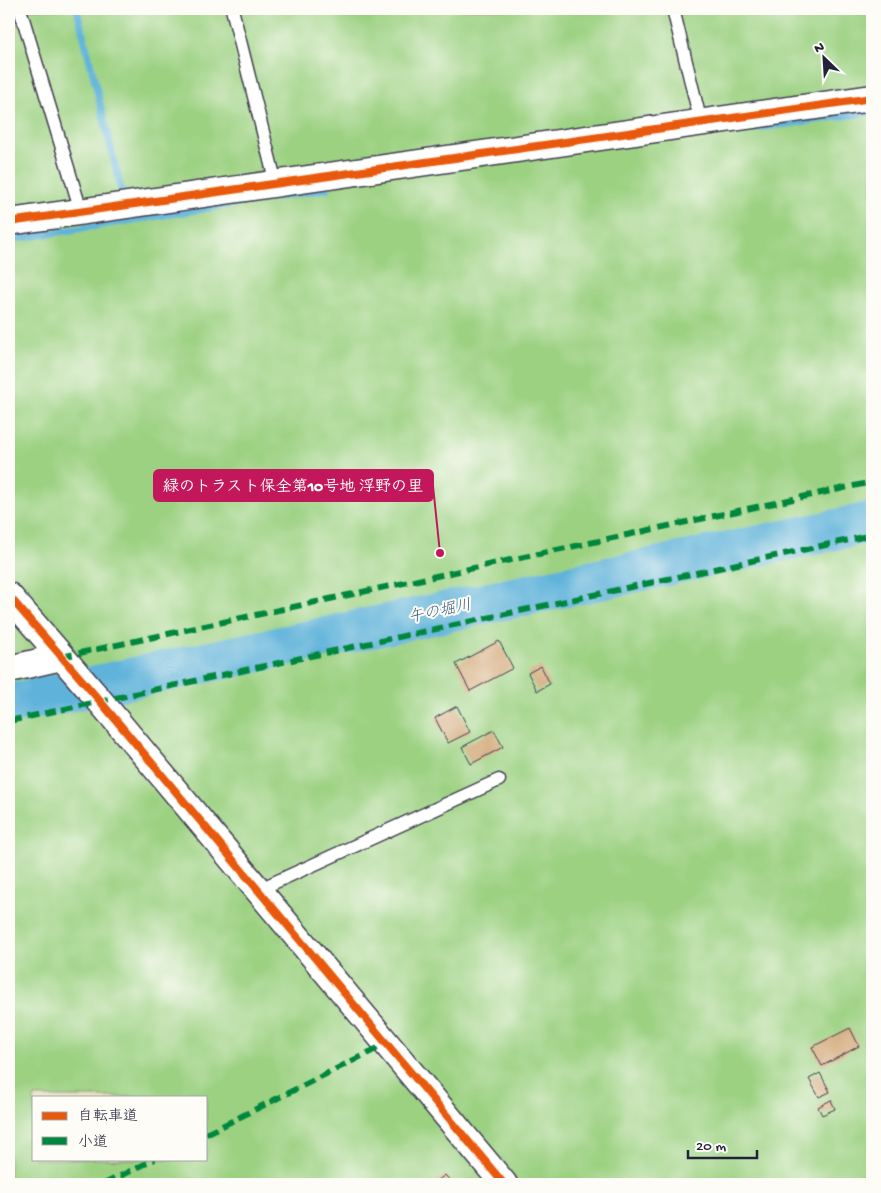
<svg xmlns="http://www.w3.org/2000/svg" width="881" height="1193" font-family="'Gochi Hand','Klee One',sans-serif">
	<rect width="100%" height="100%" fill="#fdfcf7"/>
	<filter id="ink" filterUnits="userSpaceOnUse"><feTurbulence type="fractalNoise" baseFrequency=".02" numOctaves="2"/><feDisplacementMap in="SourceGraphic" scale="10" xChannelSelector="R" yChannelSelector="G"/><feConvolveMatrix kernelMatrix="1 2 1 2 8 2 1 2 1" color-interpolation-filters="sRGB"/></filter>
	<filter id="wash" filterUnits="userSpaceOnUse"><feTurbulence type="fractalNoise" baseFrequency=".0096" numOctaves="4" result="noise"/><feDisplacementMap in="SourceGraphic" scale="20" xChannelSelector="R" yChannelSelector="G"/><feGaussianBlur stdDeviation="1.12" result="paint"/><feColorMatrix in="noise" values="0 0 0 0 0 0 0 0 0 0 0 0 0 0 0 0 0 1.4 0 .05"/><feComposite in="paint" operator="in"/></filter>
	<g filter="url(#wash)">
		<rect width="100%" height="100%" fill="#e9deba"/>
		<!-- green -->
		<path fill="#9cd182" stroke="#5f7a5e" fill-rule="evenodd" d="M9,9H872V1184H9ZM34,1097H206V1159H34Z"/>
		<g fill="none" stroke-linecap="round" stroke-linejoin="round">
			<!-- stream -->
			<g stroke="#5eb2da" stroke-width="7">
				<polyline points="77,9 124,201"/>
				<polyline points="751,129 872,112"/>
				<polyline points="9,240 327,189"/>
			</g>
			<!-- river -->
			<polyline stroke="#5eb2da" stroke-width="41" points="9,704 872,522"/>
		</g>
		<g id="blocks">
			<!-- building -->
			<g fill="#cd9f6c">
				<polygon points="499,641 513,668 470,691 456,664"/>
				<polygon points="541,666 550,684 537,691 528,673"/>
				<polygon points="457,706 470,732 448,743 435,718"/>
				<polygon points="494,730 503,747 471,764 462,747"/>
				<polygon points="850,1028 859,1046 822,1066 812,1047"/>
				<polygon points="820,1073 830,1092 819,1097 809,1079"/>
				<polygon points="831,1100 835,1109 822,1115 818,1107"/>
				<polygon points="445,1175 453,1184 433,1184"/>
			</g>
		</g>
	</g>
	<g filter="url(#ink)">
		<use href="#blocks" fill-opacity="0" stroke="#403e4e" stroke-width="1"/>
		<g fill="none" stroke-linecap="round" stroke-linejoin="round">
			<!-- lane casing -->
			<g stroke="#403e4e" stroke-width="15">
				<g id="lane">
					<polyline points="20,9 81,211"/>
					<polyline points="232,9 276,184"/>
					<polyline points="673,9 701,123"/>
					<polyline points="258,890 499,780"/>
				</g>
			</g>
			<!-- street casing -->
			<g stroke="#403e4e" stroke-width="29">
				<g id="street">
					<polyline points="9,222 872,98"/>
					<polyline points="9,596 100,701 504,1184"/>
					<polyline points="9,669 61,657"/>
				</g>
			</g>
			<!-- lane -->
			<use href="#lane" stroke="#fff" stroke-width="12"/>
			<!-- street -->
			<use href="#street" stroke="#fff" stroke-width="26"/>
			<!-- quiet -->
			<g stroke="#00873e" stroke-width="6" stroke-dasharray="12 6" stroke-linecap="butt">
				<polyline points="61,657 872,482"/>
				<polyline points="9,721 872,535"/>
				<polyline points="206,1134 386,1044"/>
				<polyline points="104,1184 155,1159"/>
			</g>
			<!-- cycleway casing -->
			<g stroke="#fdfcf7" stroke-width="11">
				<g id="cycleway">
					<polyline points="9,222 872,98"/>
					<polyline points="9,596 100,701 504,1184"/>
				</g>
			</g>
			<!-- cycleway -->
			<use href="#cycleway" stroke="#e8590c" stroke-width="8"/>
		</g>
	</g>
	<g text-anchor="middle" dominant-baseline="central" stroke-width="4" stroke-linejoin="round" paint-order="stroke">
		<!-- water labels -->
		<g font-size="16" font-style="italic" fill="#3a5c7b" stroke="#fdfcf7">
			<text transform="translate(440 613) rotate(-12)">午の堀川</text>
		</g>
	</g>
	<!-- callouts -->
	<path fill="none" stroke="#c2185b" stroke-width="2" d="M440 553L433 486"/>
	<circle fill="#c2185b" stroke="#fdfcf7" stroke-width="2" cx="440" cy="553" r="5"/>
	<rect fill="#c2185b" stroke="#c2185b" stroke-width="2" x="154" y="470" width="279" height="31" rx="5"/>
	<g font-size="16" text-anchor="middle" font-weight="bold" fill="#fff">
		<text x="293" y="491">緑のトラスト保全第10号地 浮野の里</text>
	</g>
	<!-- margin -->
	<rect width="881" height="1193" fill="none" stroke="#fdfcf7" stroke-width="30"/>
	<!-- legend -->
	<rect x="32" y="1096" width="175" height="65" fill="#fdfcf7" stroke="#a5a5ac"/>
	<rect x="42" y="1112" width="25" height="8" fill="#e8590c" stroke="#a5a5ac"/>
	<text x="78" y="1120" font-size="15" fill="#22223b">自転車道</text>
	<rect x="42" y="1137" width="25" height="8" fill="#00873e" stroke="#a5a5ac"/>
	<text x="78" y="1146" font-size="15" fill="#22223b">小道</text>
	<!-- north arrow -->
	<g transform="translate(824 58) rotate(335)" stroke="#fdfcf7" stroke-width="4" paint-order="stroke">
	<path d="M0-4L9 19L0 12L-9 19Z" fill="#22223b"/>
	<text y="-8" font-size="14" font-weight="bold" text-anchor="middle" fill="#22223b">N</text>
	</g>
	<!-- scale -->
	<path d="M688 1150v8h69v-8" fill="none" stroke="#22223b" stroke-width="2.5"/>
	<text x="696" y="1150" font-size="15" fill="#22223b" stroke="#fdfcf7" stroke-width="4" paint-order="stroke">20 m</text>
</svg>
